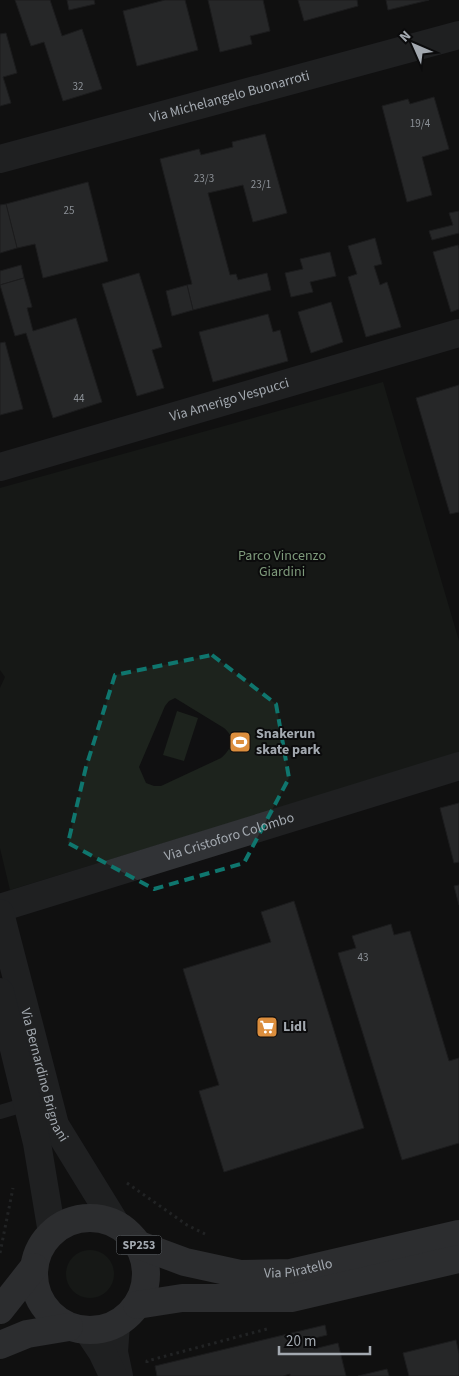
<svg xmlns="http://www.w3.org/2000/svg" width="459" height="1376" font-family="'Source Sans 3',sans-serif">
	<rect width="100%" height="100%" fill="#101011"/>
	<!-- green -->
	<g fill="#1d231d" fill-rule="evenodd">
		<path d="M383,382L459,641V753L10,890L0,848V688L5,677L0,670V488ZM175,698L224,728C236,738 232,749 221,758L161,786H154L146,783L139,767L165,706L169,701Z"/>
		<polygon points="177,711 198,718 184,761 163,755"/>
		<circle cx="90" cy="1274" r="24"/>
	</g>
	<!-- building -->
	<g fill="#424346" stroke="#2a2b2d">
		<polygon points="15,0 50,0 62,36 82,29 102,89 63,101 44,42 31,46"/>
		<polygon points="67,0 94,0 95,4 69,10"/>
		<polygon points="165,0 185,0 198,50 137,66 123,11"/>
		<polygon points="208,0 263,0 270,31 250,36 252,44 220,52"/>
		<polygon points="298,0 357,0 358,6 304,21"/>
		<polygon points="386,0 429,0 388,10"/>
		<polygon points="6,33 17,73 3,77 11,103 0,106 0,34"/>
		<polygon points="434,97 449,149 422,157 432,195 407,202 382,106 408,99 410,104"/>
		<polygon points="265,134 287,213 253,222 243,185 208,193 230,275 236,274 238,280 267,273 271,290 193,310 187,285 192,284 160,159 199,149 201,155 233,147 232,142"/>
		<polygon points="88,182 108,261 43,278 35,244 17,248 6,204"/>
		<polygon points="6,204 17,248 0,253 0,205"/>
		<polygon points="459,211 459,233 432,240 429,231 453,225 449,213"/>
		<polygon points="375,238 382,264 374,266 380,285 387,282 401,327 366,337 348,277 357,274 348,246"/>
		<polygon points="458,245 459,249 459,309 451,312 433,252"/>
		<polygon points="330,252 336,276 310,282 313,292 291,297 285,273 303,269 300,259"/>
		<polygon points="21,265 24,278 0,285 0,271"/>
		<polygon points="139,273 162,347 152,350 164,388 137,396 102,284"/>
		<polygon points="24,278 32,307 27,308 33,331 76,318 102,402 53,418 26,333 15,336 0,285"/>
		<polygon points="187,285 193,310 172,316 166,291"/>
		<polygon points="331,302 343,342 311,353 298,312"/>
		<polygon points="268,314 273,332 280,330 288,361 213,382 199,332"/>
		<polygon points="5,342 23,409 0,415 0,343"/>
		<polygon points="459,385 459,512 450,514 416,398"/>
		<polygon points="459,803 459,862 454,863 440,808"/>
		<polygon points="459,885 459,905 454,886"/>
		<polygon points="294,901 364,1128 224,1172 199,1091 219,1085 183,969 271,942 261,912"/>
		<polygon points="391,924 394,935 410,931 449,1061 459,1058 459,1143 402,1160 338,953 356,948 352,936"/>
		<polygon points="325,1325 327,1335 311,1339 314,1349 338,1343 346,1376 290,1376 290,1374 283,1376 157,1376 155,1366"/>
		<polygon points="456,1340 459,1354 459,1376 409,1376 403,1353"/>
		<polygon points="387,1369 389,1376 358,1376"/>
	</g>
	<g fill="none" stroke-linecap="round" stroke-linejoin="round">
		<!-- path -->
		<g stroke="#373a3c" stroke-width="3" stroke-dasharray="2.5 4" stroke-linecap="butt">
			<polyline points="127,1183 187,1225 205,1234"/>
			<polyline points="0,1253 13,1188"/>
			<polyline points="147,1363 147,1361 267,1329"/>
		</g>
		<!-- service -->
		<polyline stroke="#313336" stroke-width="14" points="0,1112 27,1104"/>
		<!-- minor -->
		<g stroke="#313336" stroke-width="28">
			<path id="s1" d="M0,159L459,35"/>
			<path id="s2" d="M0,467L459,333"/>
			<path id="s3" d="M0,908L459,766"/>
			<path id="s4" d="M0,913L55,1125L116,1224"/>
			<polyline points="0,992 37,1143 52,1233"/>
			<polyline points="116,1324 114,1352 119,1376"/>
			<polyline points="88,1331 102,1352 113,1375"/>
		</g>
		<!-- primary -->
		<g stroke="#4e5054" stroke-width="28">
			<circle cx="90" cy="1274" r="56"/>
			<path id="s5" d="M139,1245L185,1262L240,1274L291,1273L459,1234"/>
			<polyline points="137,1305 182,1298 291,1298 459,1259"/>
			<polyline points="0,1310 34,1267"/>
			<polyline points="0,1345 27,1334 69,1327"/>
		</g>
	</g>
	<!-- marked area -->
	<path d="M0 0H459V1376H0ZM212,655L276,704L289,778L244,863L154,889L68,843L86,767L115,675Z" fill="#101011" fill-opacity=".55" fill-rule="evenodd"/>
	<path fill="none" stroke="#0f766e" stroke-width="4" stroke-dasharray="10 6" stroke-linejoin="round" d="M212,655L276,704L289,778L244,863L154,889L68,843L86,767L115,675Z"/>
	<!-- icons -->
	<defs>
		<g id="stadium-square" transform="scale(1.125)"><rect x="-9" y="-9" width="18" height="18" rx="4" fill="#dc8e3d" stroke="#0b0b0c"/><path d="M0-5a6.5 5 0 1 0 0 10a6.5 5 0 1 0 0-10ZM-3.5-1.8h7v3.6h-7Z" fill="#fff"/></g>
		<g id="supermarket-square" transform="scale(1.125)"><rect x="-9" y="-9" width="18" height="18" rx="4" fill="#dc8e3d" stroke="#0b0b0c"/><path d="M-6-5.5h2.5l.6 2H6L4.5 2H-2.5L-4.4-4H-6ZM-1.5 3.2a1.3 1.3 0 1 0 .1 0ZM3 3.2a1.3 1.3 0 1 0 .1 0Z" fill="#fff"/></g>
	</defs>
	<g fill-rule="evenodd">
		<use href="#stadium-square" x="240" y="742"/>
		<use href="#supermarket-square" x="267" y="1027"/>
	</g>
	<g text-anchor="middle" dominant-baseline="central" stroke-width="4" stroke-linejoin="round" paint-order="stroke">
		<!-- number labels -->
		<g font-size="11" fill="#8b9096">
			<text x="78" y="86">32</text>
			<text x="420" y="123">19/4</text>
			<text x="204" y="178">23/3</text>
			<text x="261" y="184">23/1</text>
			<text x="69" y="210">25</text>
			<text x="79" y="398">44</text>
			<text x="363" y="957">43</text>
		</g>
		<!-- shield labels -->
		<rect fill="#0b0b0c" stroke="#757a7f" stroke-width="1" x="116.5" y="1235.5" width="45" height="19" rx="4"/>
		<g font-size="12" font-weight="bold" fill="#a3a9b0">
			<text x="139" y="1245">SP253</text>
		</g>
		<!-- street labels -->
		<g font-size="14" fill="#a3a9b0" stroke="#0b0b0c">
			<text stroke="none"><textPath href="#s1" startOffset="238">Via Michelangelo Buonarroti</textPath></text>
			<text stroke="none"><textPath href="#s2" startOffset="239">Via Amerigo Vespucci</textPath></text>
			<text stroke="none"><textPath href="#s3" startOffset="240">Via Cristoforo Colombo</textPath></text>
			<text stroke="none"><textPath href="#s4" startOffset="168">Via Bernardino Brignani</textPath></text>
			<text stroke="none"><textPath href="#s5" startOffset="164">Via Piratello</textPath></text>
		</g>
		<!-- park labels -->
		<g font-size="14" fill="#7e9a7b" stroke="#0b0b0c">
			<text x="282" y="556">Parco Vincenzo<tspan x="282" dy="16">Giardini</tspan></text>
		</g>
		<!-- poi labels -->
		<g font-size="14" font-weight="bold" fill="#a3a9b0" stroke="#0b0b0c" text-anchor="start">
			<text x="256" y="734">Snakerun<tspan x="256" dy="16">skate park</tspan></text>
			<text x="283" y="1027">Lidl</text>
		</g>
	</g>
	<!-- north arrow -->
	<g transform="translate(414 45) rotate(315)" stroke="#0b0b0c" stroke-width="4" paint-order="stroke">
	<path d="M0-4L9 19L0 12L-9 19Z" fill="#a3a9b0"/>
	<text y="-8" font-size="14" font-weight="bold" text-anchor="middle" fill="#a3a9b0">N</text>
	</g>
	<!-- scale -->
	<path d="M279 1346v8h91v-8" fill="none" stroke="#a3a9b0" stroke-width="2.5"/>
	<text x="286" y="1346" font-size="15" fill="#a3a9b0" stroke="#0b0b0c" stroke-width="4" paint-order="stroke">20 m</text>
</svg>
